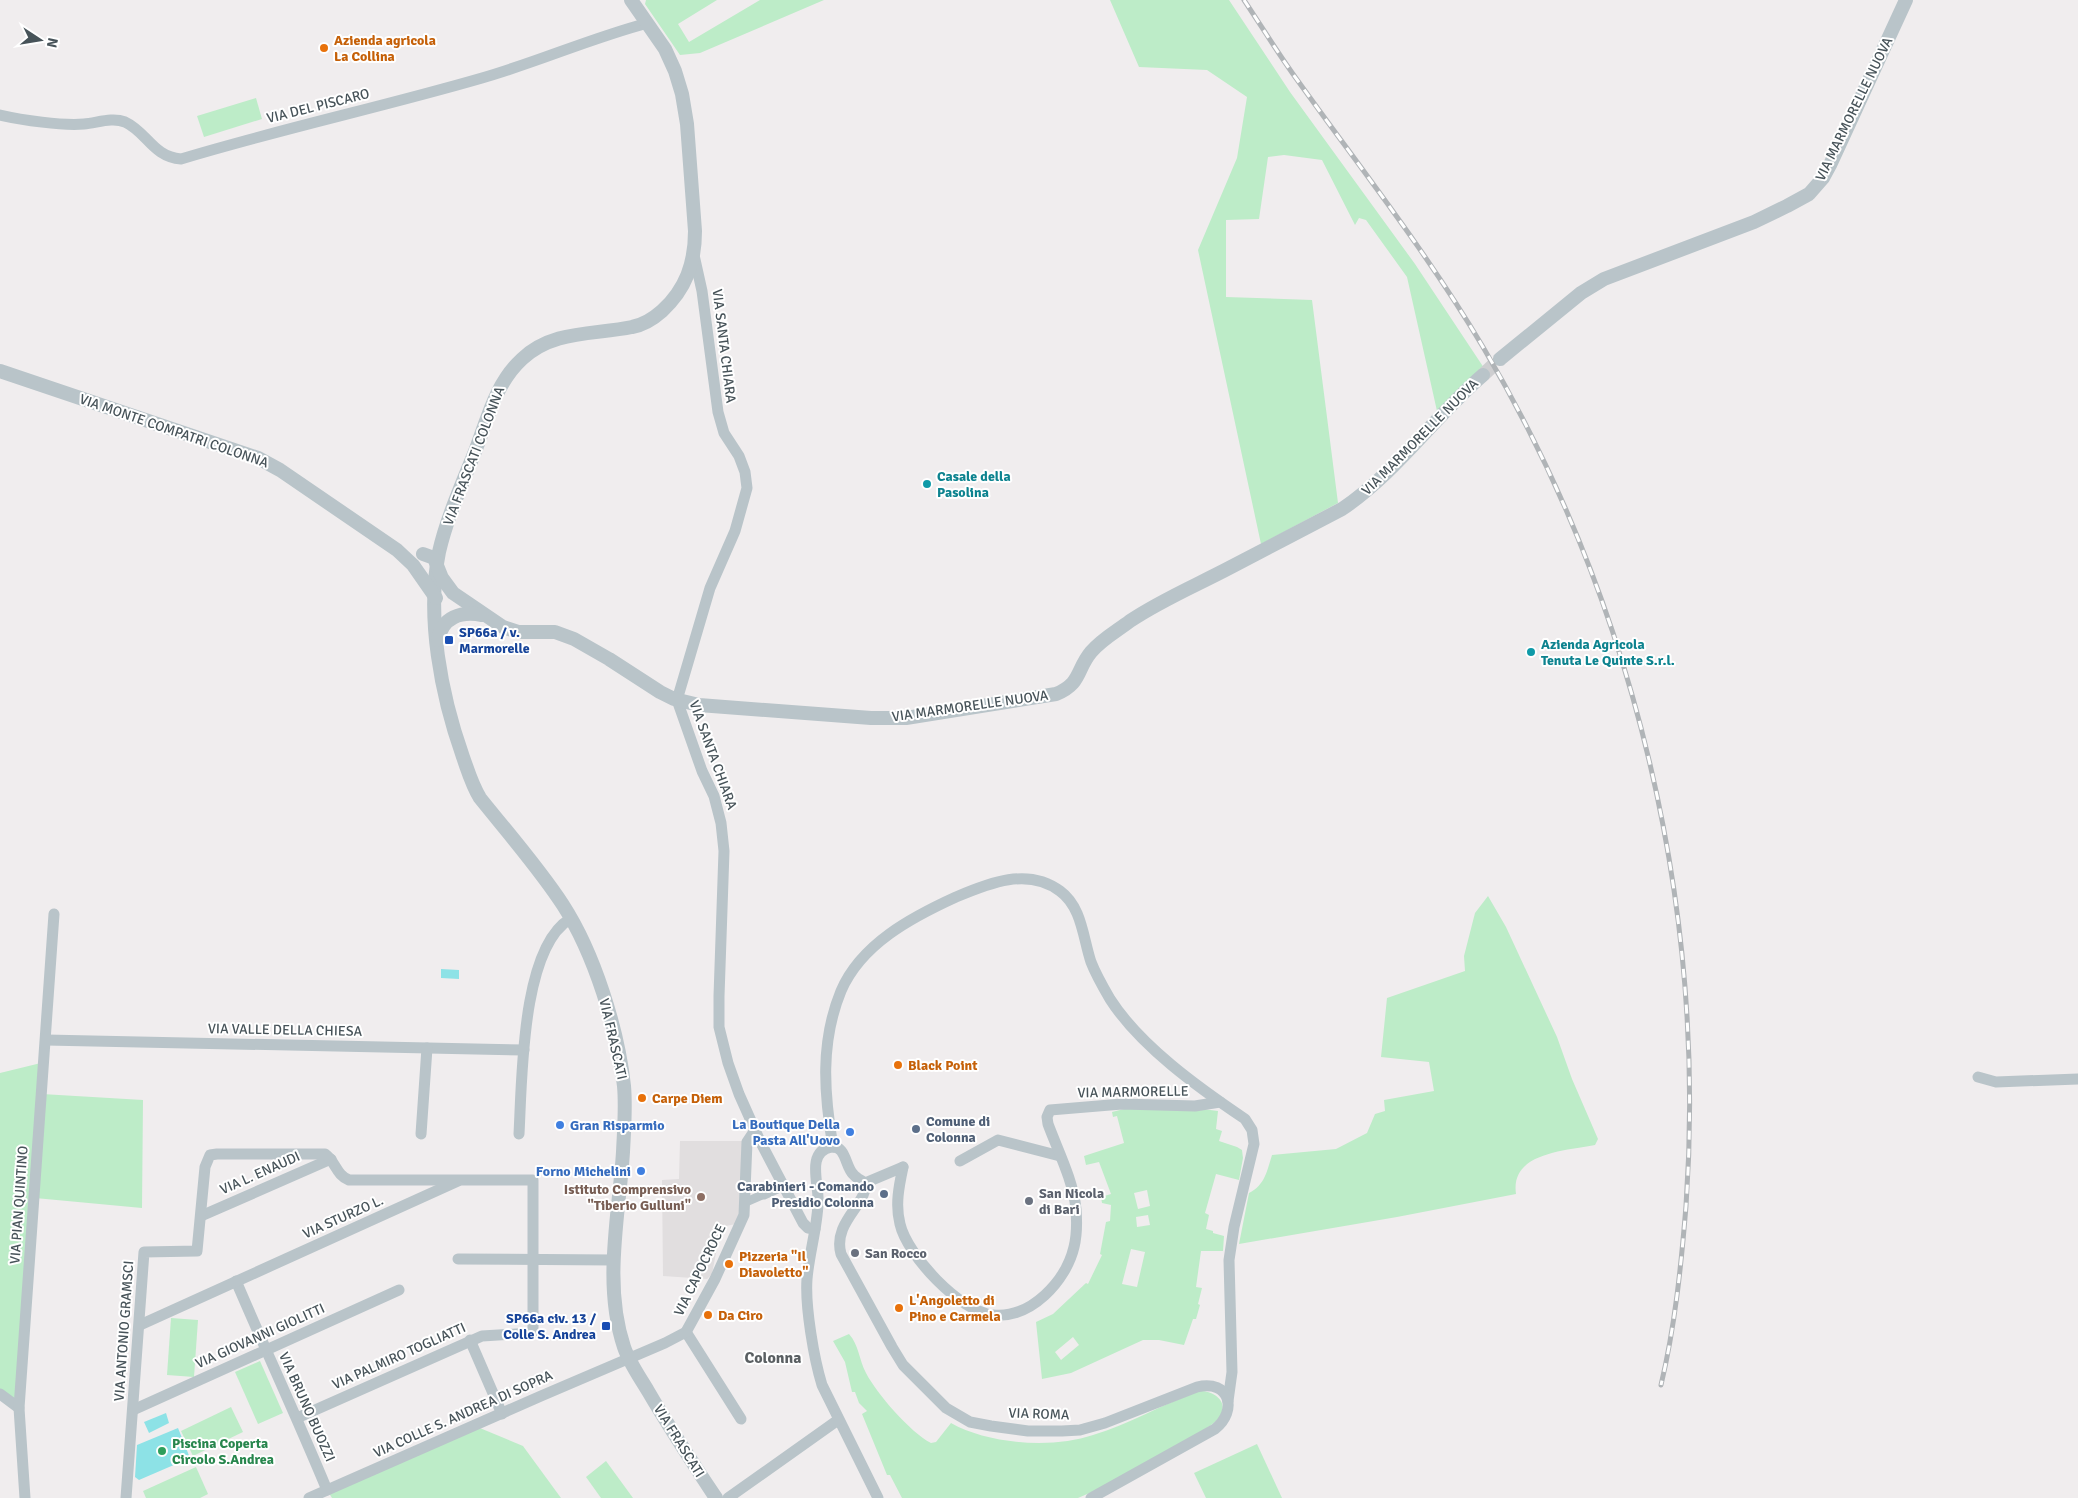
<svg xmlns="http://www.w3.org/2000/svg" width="2078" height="1498" font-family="Signika,sans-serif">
	<rect width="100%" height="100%" fill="#f0edee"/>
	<!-- education -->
	<polygon fill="#e1dedf" points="680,1141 743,1141 740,1213 736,1224 721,1227 712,1274 707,1279 663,1276 662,1180 679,1179"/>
	<!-- green -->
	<g fill="#bdecc8" fill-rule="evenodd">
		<polygon points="646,0 717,0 678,24 689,42 760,0 824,0 700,53 680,55 645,4"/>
		<polygon points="1110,0 1229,0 1290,92 1415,264 1484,368 1460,387 1437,411 1407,277 1366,220 1359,218 1355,225 1322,160 1284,155 1268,157 1259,219 1226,220 1226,297 1312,300 1338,503 1261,544 1198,250 1237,158 1247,97 1207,70 1139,67"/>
		<polygon points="256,98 262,119 204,137 197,116"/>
		<path d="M1488,896L1506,927L1557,1037L1572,1079L1598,1139L1595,1145C1566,1151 1510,1152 1516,1194L1397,1217L1239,1244L1249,1193C1265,1185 1267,1171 1272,1155L1336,1149L1367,1133L1375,1114L1385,1111L1384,1100L1434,1091L1429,1062L1381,1057L1387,998L1465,971L1464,956L1475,913Z"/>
		<polygon points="45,1062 42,1094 143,1100 142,1208 35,1198 19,1408 0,1394 0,1073"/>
		<path d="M1124,1109H1202L1218,1111L1216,1129L1222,1131L1219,1141L1237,1147L1242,1150L1243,1158L1239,1180L1216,1174L1205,1213L1209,1215L1206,1229L1213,1231V1233L1224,1236L1223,1251H1201L1196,1287L1202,1288L1198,1304L1200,1305L1196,1319H1193L1184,1345L1159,1340H1143L1071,1373L1042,1379L1036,1322L1053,1314L1086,1283L1088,1284L1102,1255L1100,1254L1106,1222L1110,1221L1111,1205L1102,1203L1101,1197L1111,1194L1099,1162L1086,1165L1084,1156L1124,1143L1117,1116L1113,1117L1112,1112ZM1147,1190L1150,1206L1138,1209L1134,1193ZM1148,1215L1150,1225L1137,1227L1136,1217ZM1131,1249L1145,1252L1137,1287L1122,1284ZM1073,1337L1079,1345L1061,1360L1055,1352Z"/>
		<polygon points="171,1318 198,1320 194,1377 167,1375"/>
		<path d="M849,1334C859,1345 859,1360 866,1373C877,1394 910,1432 931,1443L936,1442L951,1423C988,1444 1052,1449 1093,1435C1130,1424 1164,1403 1200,1391C1217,1391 1231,1405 1217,1420C1213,1424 1208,1427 1204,1430L1101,1488L1078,1498H902L890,1475H887L862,1414L867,1411L859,1403L855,1392H852L845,1362L833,1341Z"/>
		<polygon points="260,1361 283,1413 258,1424 235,1372"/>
		<polygon points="231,1407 243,1432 193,1456 181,1431"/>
		<polygon points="475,1426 523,1446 561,1498 332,1498 327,1490"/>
		<polygon points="1257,1444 1282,1498 1206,1498 1194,1473"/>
		<polygon points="606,1461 633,1498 601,1498 586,1477"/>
		<polygon points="196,1467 208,1494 200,1498 146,1498 143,1491"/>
	</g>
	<!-- water -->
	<g fill="#8de2e6">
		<polygon points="441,969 459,970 459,979 441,978"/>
		<polygon points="166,1413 169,1423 149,1433 144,1422"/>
		<polygon points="178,1428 190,1458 139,1480 135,1477 137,1445"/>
	</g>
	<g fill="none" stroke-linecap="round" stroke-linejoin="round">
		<!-- tertiary-tunnel -->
		<polyline stroke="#ceced0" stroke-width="14" stroke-dasharray="14 7" stroke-linecap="butt" points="1483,375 1500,359"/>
		<!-- pedestrian -->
		<polyline stroke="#b9c4c9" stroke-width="9" points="744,1203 764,1194"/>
		<!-- minor -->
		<g stroke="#b9c4c9" stroke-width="11">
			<path d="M0,115C22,120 62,126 84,124C97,123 112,117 125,122C147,132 153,157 181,159C280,129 382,107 482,78C538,62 591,38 648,23"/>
			<polyline points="694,255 702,291 718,412 724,433 739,456 745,472 747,488 735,531 710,588 677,700 702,771 714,796 721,823 724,851 719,996 719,1027 728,1063 739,1094 760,1141 803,1223 808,1228 815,1229"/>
			<polyline points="46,1040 524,1050"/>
			<polyline points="1978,1077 1996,1082 2078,1079"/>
			<polyline points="421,1134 427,1048"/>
			<path d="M519,1134C522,1081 521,948 570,919"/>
			<path d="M833,1147C824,1094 820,1042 841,991C861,944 912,917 956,897C989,883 1028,867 1060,891C1082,907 1083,938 1091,962C1096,975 1103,987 1110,999C1140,1046 1199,1088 1245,1119L1252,1130L1254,1144L1234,1227L1229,1260L1232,1372L1228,1401"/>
			<polyline points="960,1161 998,1140 1060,1156"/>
			<path d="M903,1167C899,1186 895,1205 900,1224C907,1255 960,1312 993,1315C1031,1319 1066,1281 1074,1247C1077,1235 1077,1222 1076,1209C1073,1180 1058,1151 1048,1124L1047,1117L1050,1110L1122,1104L1195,1106L1220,1102"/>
			<path d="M865,1183C869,1203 832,1222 841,1254L892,1347L903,1365L946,1408L970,1422L991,1426L1028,1431H1062L1080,1430L1105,1423L1197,1387C1230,1379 1238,1411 1215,1429L1091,1498"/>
			<path d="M865,1183C861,1180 856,1178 853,1174C845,1166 846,1145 831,1147C805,1152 820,1187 818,1204C817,1229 809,1254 807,1279C805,1307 814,1359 822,1385L878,1498"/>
			<polyline points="865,1183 903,1167"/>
			<polyline points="764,1194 784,1185"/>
			<polyline points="201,1216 331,1159"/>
			<polyline points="458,1259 614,1260"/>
			<path d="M236,1281C266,1351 298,1420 327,1490"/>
			<polyline points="140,1325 458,1181"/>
			<polyline points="686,1332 741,1419"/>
			<polyline points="470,1340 502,1414"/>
			<polyline points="0,1394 19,1408"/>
			<polyline points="133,1410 399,1290"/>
			<polyline points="25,1498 19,1408 54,914"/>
			<path d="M126,1498L144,1252L197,1251L205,1167L210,1155L217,1154H325C336,1162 336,1175 349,1180H533V1333L482,1336L297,1418"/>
			<polyline points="309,1498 541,1396 665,1343 686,1332 715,1279 744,1215 747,1142 755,1130"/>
			<polyline points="728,1498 838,1420"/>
		</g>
		<!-- tertiary -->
		<g stroke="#b9c4c9" stroke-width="14">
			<path d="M631,0L665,49L675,71L682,94L687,124L695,231C695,263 686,289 662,311C653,319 643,325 632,327C593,335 553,330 522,359C496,383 488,417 476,449C463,482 447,517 439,552C426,617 441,695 463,757C468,771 472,785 480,798C508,833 539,868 563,905C594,953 618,1029 624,1086C626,1108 624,1130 623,1152C619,1216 603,1284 624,1347C629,1362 639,1376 648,1391C669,1427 692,1462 716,1498"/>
			<polyline points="1500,359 1581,293 1604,279 1754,222 1787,206 1809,194 1823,178 1830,165 1906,0"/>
			<polyline points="0,371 258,458 280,470 397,550 413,565 436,598"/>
			<path d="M423,554L434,558L442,578L453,593L503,627L518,632H555L574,639L609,659L660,692L674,699L699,705L871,718H906L1056,694C1082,683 1076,670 1091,652C1102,639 1117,631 1130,621C1161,600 1197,585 1231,567C1268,548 1305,528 1342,509C1396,473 1434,417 1483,375"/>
			<path d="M438,640C442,617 461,611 482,615"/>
		</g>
		<!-- rail casing -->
		<g stroke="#b0b4b7" stroke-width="5">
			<path id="rail" d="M1244,0C1262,27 1279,55 1298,81C1361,169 1428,254 1483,347C1635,604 1707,909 1686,1206C1681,1267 1675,1326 1661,1385"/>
		</g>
		<!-- rail -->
		<use href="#rail" stroke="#fff" stroke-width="3" stroke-dasharray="9" stroke-linecap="butt"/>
	</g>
	<!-- markers -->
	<g fill="#e8710a" stroke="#fff" stroke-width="2">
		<circle cx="324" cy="48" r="5"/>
		<circle cx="898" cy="1065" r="5"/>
		<circle cx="642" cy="1098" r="5"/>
		<circle cx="729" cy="1264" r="5"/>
		<circle cx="899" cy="1308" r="5"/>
		<circle cx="708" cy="1315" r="5"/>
	</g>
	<g fill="#0f9aa8" stroke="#fff" stroke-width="2">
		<circle cx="927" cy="484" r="5"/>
		<circle cx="1531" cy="652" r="5"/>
	</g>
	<g fill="#1a4fb4" stroke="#fff" stroke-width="2">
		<rect x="444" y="635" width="10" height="10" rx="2.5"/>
		<rect x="601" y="1321" width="10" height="10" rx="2.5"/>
	</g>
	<g fill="#3f7fe0" stroke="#fff" stroke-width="2">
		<circle cx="560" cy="1125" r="5"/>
		<circle cx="850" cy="1132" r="5"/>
		<circle cx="641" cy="1171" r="5"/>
	</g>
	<g fill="#5c6f8a" stroke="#fff" stroke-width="2">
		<circle cx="916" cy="1129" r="5"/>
		<circle cx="884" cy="1194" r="5"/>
	</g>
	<circle fill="#8d6e63" stroke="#fff" stroke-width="2" cx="701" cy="1197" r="5"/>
	<g fill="#6b7280" stroke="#fff" stroke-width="2">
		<circle cx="1029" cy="1201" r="5"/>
		<circle cx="855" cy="1253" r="5"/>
	</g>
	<circle fill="#2e9e5b" stroke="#fff" stroke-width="2" cx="162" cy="1451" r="5"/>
	<g text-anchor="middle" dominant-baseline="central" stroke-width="4" stroke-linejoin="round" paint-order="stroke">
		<!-- food labels -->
		<g font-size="14" font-weight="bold" fill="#c56008" stroke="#fff" text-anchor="start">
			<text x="334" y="40">Azienda agricola<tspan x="334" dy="16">La Collina</tspan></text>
			<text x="908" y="1065">Black Point</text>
			<text x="652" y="1098">Carpe Diem</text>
			<text x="739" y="1256">Pizzeria "Il<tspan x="739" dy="16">Diavoletto"</tspan></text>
			<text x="909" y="1300">L'Angoletto di<tspan x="909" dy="16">Pino e Carmela</tspan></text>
			<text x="718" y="1315">Da Ciro</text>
		</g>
		<!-- street labels -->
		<g font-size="14" fill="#475359" stroke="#fff">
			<text transform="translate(318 106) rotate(-14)">VIA DEL PISCARO</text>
			<text transform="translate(1854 109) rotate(-64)">VIA MARMORELLE NUOVA</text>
			<text transform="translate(724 346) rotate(83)">VIA SANTA CHIARA</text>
			<text transform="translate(174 431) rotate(19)">VIA MONTE COMPATRI COLONNA</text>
			<text transform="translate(1420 437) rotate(-45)">VIA MARMORELLE NUOVA</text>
			<text transform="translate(474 456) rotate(-69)">VIA FRASCATI COLONNA</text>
			<text transform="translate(970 706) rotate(-8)">VIA MARMORELLE NUOVA</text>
			<text transform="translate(713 755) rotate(70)">VIA SANTA CHIARA</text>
			<text transform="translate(285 1030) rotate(1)">VIA VALLE DELLA CHIESA</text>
			<text transform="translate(613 1039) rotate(77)">VIA FRASCATI</text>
			<text transform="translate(1133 1092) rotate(-1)">VIA MARMORELLE</text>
			<text transform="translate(260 1173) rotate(-24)">VIA L. ENAUDI</text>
			<text transform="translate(19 1205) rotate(-86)">VIA PIAN QUINTINO</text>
			<text transform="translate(343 1217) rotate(-24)">VIA STURZO L.</text>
			<text transform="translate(700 1270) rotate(-64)">VIA CAPOCROCE</text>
			<text transform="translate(124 1331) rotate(-86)">VIA ANTONIO GRAMSCI</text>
			<text transform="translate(260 1336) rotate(-24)">VIA GIOVANNI GIOLITTI</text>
			<text transform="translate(399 1356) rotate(-24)">VIA PALMIRO TOGLIATTI</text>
			<text transform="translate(307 1407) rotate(66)">VIA BRUNO BUOZZI</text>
			<text transform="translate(463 1414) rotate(-24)">VIA COLLE S. ANDREA DI SOPRA</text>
			<text transform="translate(1039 1414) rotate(2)">VIA ROMA</text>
			<text transform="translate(679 1441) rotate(58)">VIA FRASCATI</text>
		</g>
		<!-- culture labels -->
		<g font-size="14" font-weight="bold" fill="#0d838f" stroke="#fff" text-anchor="start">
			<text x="937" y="476">Casale della<tspan x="937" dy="16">Pasolina</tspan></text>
			<text x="1541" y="644">Azienda Agricola<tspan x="1541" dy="16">Tenuta Le Quinte S.r.l.</tspan></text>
		</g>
		<!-- transit labels -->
		<g font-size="14" font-weight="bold" fill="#164399" stroke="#fff" text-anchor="start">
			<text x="459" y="632">SP66a / v.<tspan x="459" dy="16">Marmorelle</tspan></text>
			<text x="596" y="1318" text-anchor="end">SP66a civ. 13 /<tspan x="596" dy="16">Colle S. Andrea</tspan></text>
		</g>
		<!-- service labels -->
		<g font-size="14" font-weight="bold" fill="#4e5e75" stroke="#fff" text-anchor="start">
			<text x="926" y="1121">Comune di<tspan x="926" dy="16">Colonna</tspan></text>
			<text x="874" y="1186" text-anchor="end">Carabinieri - Comando<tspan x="874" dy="16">Presidio Colonna</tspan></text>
		</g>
		<!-- shop labels -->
		<g font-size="14" font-weight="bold" fill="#366cbe" stroke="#fff" text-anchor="end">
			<text x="840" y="1124">La Boutique Della<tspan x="840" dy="16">Pasta All'Uovo</tspan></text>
			<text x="570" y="1125" text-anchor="start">Gran Risparmio</text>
			<text x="631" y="1171">Forno Michelini</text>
		</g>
		<!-- education labels -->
		<g font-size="14" font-weight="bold" fill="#785e54" stroke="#fff" text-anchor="end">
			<text x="691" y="1189">Istituto Comprensivo<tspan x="691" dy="16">"Tiberio Gulluni"</tspan></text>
		</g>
		<!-- worship labels -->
		<g font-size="14" font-weight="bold" fill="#5b616d" stroke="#fff" text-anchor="start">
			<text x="1039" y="1193">San Nicola<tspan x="1039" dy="16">di Bari</tspan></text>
			<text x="865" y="1253">San Rocco</text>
		</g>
		<!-- leisure labels -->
		<g font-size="14" font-weight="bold" fill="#27864d" stroke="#fff" text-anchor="start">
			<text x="172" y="1443">Piscina Coperta<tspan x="172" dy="16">Circolo S.Andrea</tspan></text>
		</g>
		<!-- quarter labels -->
		<g font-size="16" font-weight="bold" fill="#5a5f62" stroke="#fff">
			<text x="773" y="1358">Colonna</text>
		</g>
	</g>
	<!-- north arrow -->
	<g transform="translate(40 40) rotate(102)" stroke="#ffffff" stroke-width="4" paint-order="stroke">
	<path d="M0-4L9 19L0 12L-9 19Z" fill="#475359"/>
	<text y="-8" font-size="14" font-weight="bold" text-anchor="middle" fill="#475359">N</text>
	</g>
</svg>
